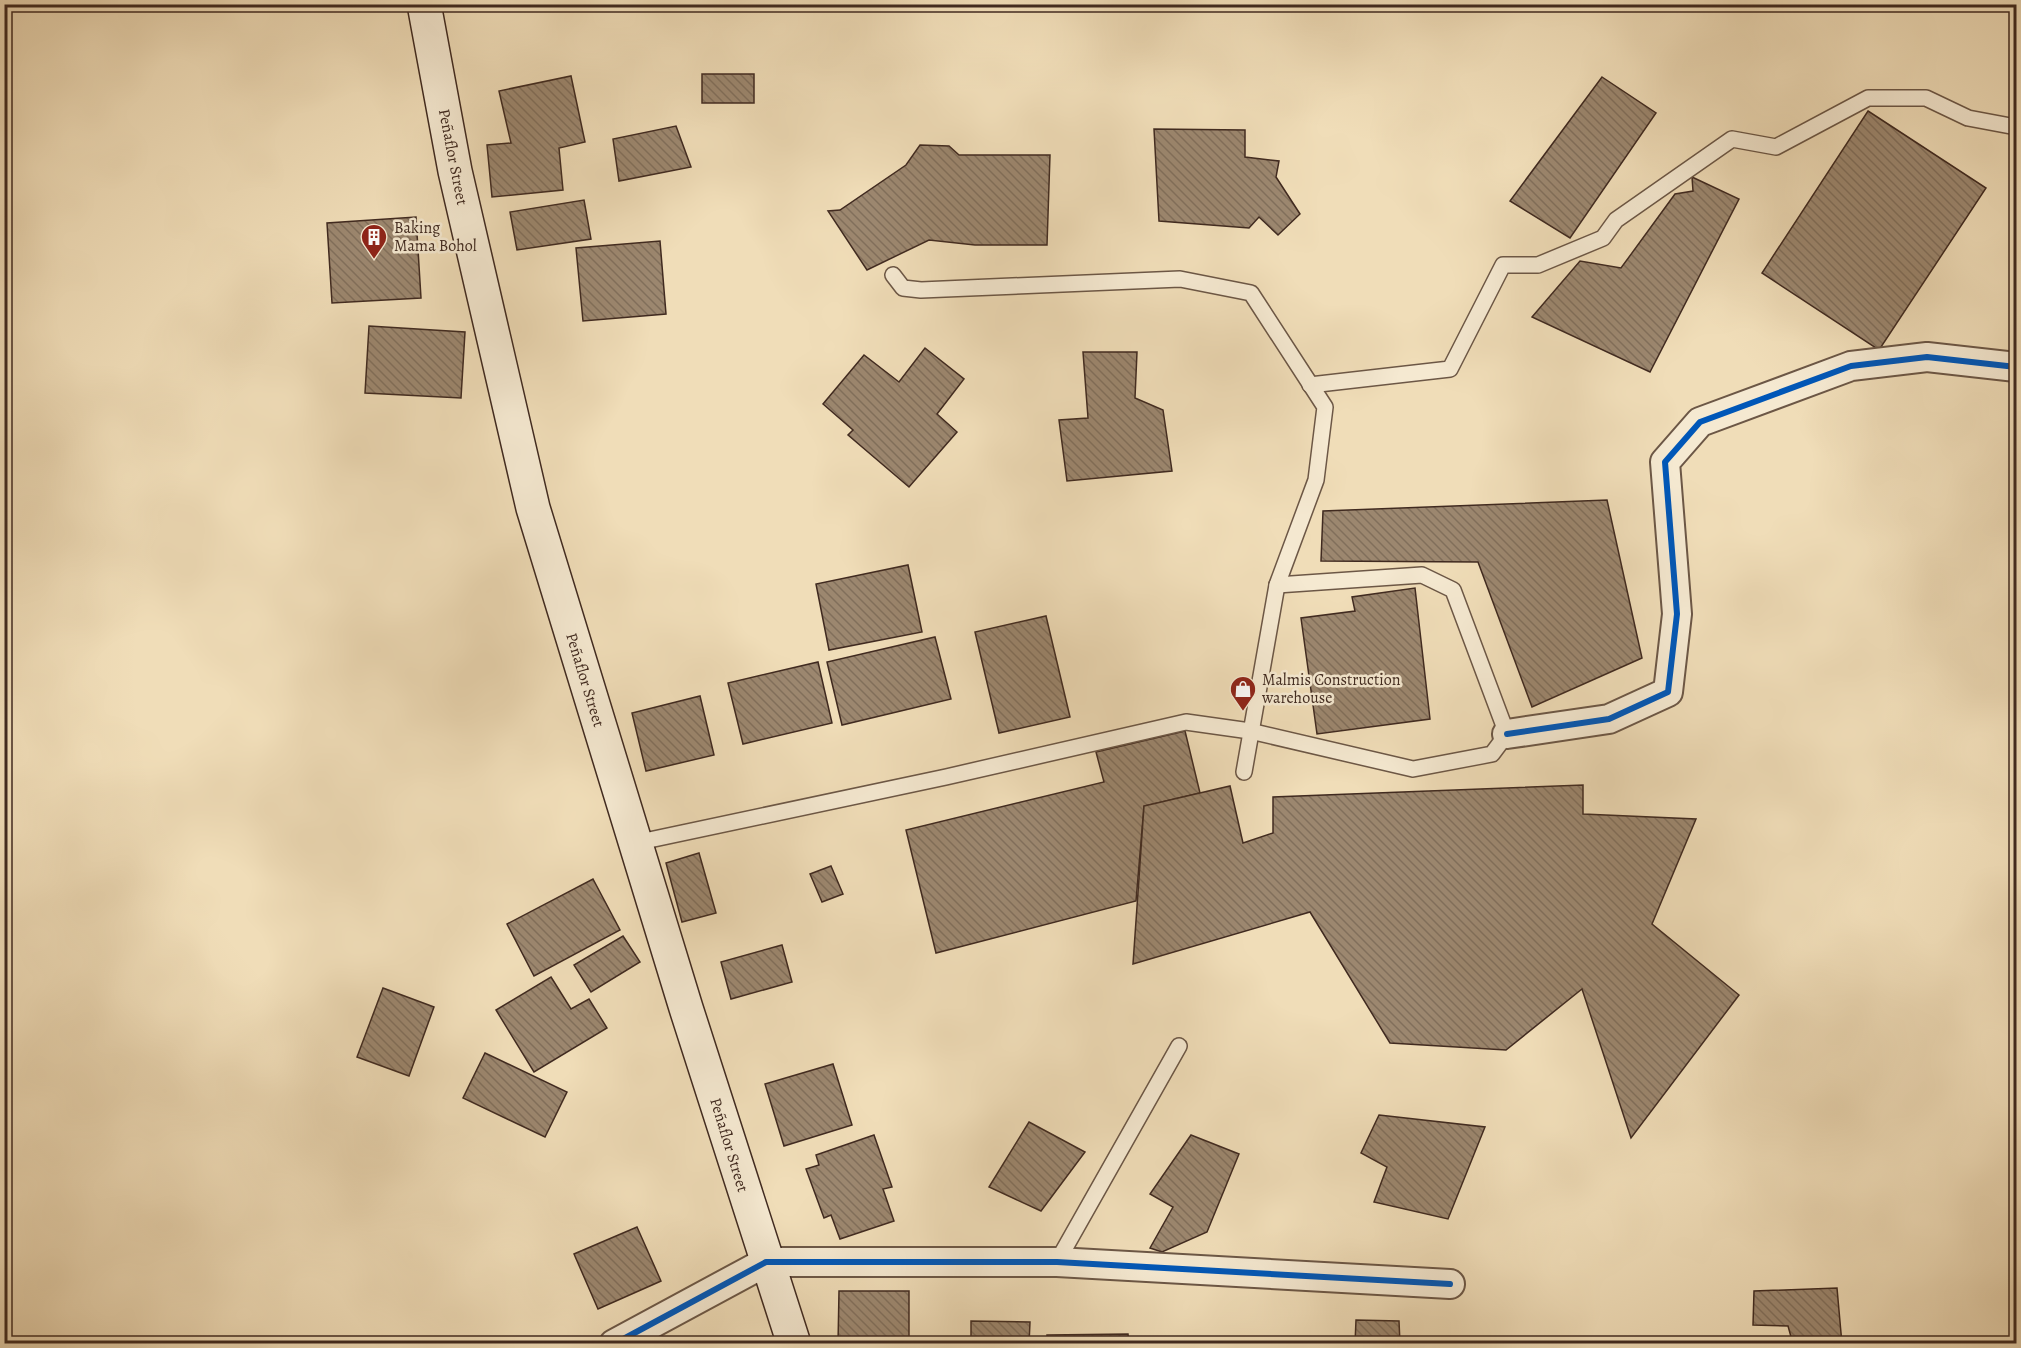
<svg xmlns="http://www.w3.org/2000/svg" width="2021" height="1348" font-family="Alegreya,serif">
	<defs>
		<pattern id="building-back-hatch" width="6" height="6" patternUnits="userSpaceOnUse" patternTransform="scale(1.5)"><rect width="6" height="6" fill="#9c876f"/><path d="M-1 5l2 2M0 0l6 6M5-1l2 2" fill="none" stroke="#816f5b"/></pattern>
	</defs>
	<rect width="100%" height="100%" fill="#f0ddb8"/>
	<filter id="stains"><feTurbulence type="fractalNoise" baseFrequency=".00333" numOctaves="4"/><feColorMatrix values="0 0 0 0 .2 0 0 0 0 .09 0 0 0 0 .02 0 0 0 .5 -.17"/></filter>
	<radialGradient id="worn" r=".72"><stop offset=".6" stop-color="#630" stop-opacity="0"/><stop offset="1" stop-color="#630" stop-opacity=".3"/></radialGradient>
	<!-- building -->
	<g fill="url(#building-back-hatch)" stroke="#402a20" stroke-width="1.5">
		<rect x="702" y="74" width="52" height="29"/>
		<polygon points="571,76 585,142 559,148 563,190 492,197 487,145 511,143 499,91"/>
		<polygon points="1602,77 1656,113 1570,238 1510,201"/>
		<polygon points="1868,111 1986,188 1879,350 1762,273"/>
		<polygon points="676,126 691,167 619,181 613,139"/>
		<polygon points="1154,129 1245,130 1245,157 1279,161 1276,177 1300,214 1278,235 1259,217 1249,228 1159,221"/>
		<polygon points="920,145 949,146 959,155 1050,155 1047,245 975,245 929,240 867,270 828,211 840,210 906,165"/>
		<polygon points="1692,177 1739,199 1650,372 1532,317 1580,261 1621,268 1675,194 1693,191"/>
		<polygon points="584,200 591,239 517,250 510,212"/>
		<polygon points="416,217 421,298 332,303 327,223"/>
		<polygon points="660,241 666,314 583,321 576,248"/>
		<polygon points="369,326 465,332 461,398 365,393"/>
		<polygon points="925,348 964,379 937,414 957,432 909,487 848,435 853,430 823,404 864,355 899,382"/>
		<polygon points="1083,352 1137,352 1135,398 1163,410 1172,471 1067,481 1059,420 1088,418"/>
		<polygon points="1607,500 1642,658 1532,707 1478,562 1321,561 1323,511"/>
		<polygon points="908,565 922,632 829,650 816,584"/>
		<polygon points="1415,588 1430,719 1317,734 1301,618 1355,611 1352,597"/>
		<polygon points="1046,616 1070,717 999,733 975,632"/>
		<polygon points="935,637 951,699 842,725 827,662"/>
		<polygon points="818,662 832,723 743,744 728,683"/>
		<polygon points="700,696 714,755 646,771 632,713"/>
		<polygon points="1185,731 1200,793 1144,806 1136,901 936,953 906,830 1104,782 1096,752"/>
		<polygon points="1583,785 1583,814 1696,819 1652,924 1739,995 1631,1138 1582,989 1506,1050 1390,1043 1310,912 1133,964 1144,806 1230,786 1243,843 1273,833 1273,797"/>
		<polygon points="699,853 716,913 682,922 666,863"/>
		<polygon points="831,866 843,894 822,902 810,874"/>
		<polygon points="593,879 620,930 534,976 507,924"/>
		<polygon points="623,936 640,962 591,992 574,965"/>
		<polygon points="782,945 792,982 731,999 721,962"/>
		<polygon points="551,977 571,1009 589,999 607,1028 534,1072 496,1010"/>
		<polygon points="383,988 434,1007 409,1076 357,1057"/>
		<polygon points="485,1053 567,1092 545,1137 463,1098"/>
		<polygon points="833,1064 852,1125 784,1146 765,1084"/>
		<polygon points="1379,1115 1485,1127 1448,1219 1374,1202 1387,1167 1361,1153"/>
		<polygon points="1029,1122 1085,1152 1041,1211 989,1187"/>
		<polygon points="874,1135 892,1187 883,1189 894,1221 840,1239 831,1215 824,1218 806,1169 819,1165 816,1155"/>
		<polygon points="1191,1135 1239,1154 1207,1232 1162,1252 1150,1248 1173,1207 1150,1194"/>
		<polygon points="637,1227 661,1281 598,1309 574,1254"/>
		<polygon points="1837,1288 1842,1344 1793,1344 1788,1326 1753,1325 1754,1291"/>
		<polygon points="839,1291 909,1291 909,1344 838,1344"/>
		<polygon points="1356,1320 1399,1321 1400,1344 1355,1344"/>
		<polygon points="971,1321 1030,1322 1029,1344 971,1344"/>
		<polygon points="1128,1334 1129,1344 1047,1344 1047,1335"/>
	</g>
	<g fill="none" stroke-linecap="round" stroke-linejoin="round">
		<!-- lane casing -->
		<g stroke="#6c5746" stroke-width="18">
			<g id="lane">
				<polyline points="893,275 903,288 921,290 1180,279 1251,293 1325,407 1316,480 1277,585 1244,772"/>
				<polyline points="1310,385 1450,369 1503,265 1538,265 1603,238 1616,220 1732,139 1776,147 1868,98 1926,98 1968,118 2016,127"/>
				<polyline points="635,843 946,777 1186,722 1250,731 1413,769 1492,754 1507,734 1453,590 1422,575 1277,585"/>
				<polyline points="1057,1262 1179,1046"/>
			</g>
		</g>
		<!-- street casing -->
		<g stroke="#6c5746" stroke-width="32">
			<g id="street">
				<polyline points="1507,734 1609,719 1668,692 1677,614 1665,462 1700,422 1851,366 1927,357 2016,367"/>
				<polyline points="614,1344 766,1262 1057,1262 1450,1284"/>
			</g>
		</g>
		<!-- secondary casing -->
		<g stroke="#402a20" stroke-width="36">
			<polyline id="secondary" points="424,4 455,171 533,508 686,1008 794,1344"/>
		</g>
		<!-- lane -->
		<use href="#lane" stroke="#f5e9d1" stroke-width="15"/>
		<!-- street -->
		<use href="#street" stroke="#f5e9d1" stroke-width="28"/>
		<!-- secondary -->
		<use href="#secondary" stroke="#f5e9d1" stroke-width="33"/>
		<!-- cycleway casing -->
		<g stroke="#f5e9d1" stroke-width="10">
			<g id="cycleway">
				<polyline points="1507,734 1609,719 1668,692 1677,614 1665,462 1700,422 1851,366 1927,357 2016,367"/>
				<polyline points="614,1344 766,1262 1057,1262 1450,1284"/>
			</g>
		</g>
		<!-- cycleway -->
		<use href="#cycleway" stroke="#0057b8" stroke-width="6"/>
	</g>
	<!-- icons -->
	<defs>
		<g id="building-pin" transform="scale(1.35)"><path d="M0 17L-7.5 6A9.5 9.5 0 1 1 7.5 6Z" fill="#8f2418" stroke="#f5e9d1"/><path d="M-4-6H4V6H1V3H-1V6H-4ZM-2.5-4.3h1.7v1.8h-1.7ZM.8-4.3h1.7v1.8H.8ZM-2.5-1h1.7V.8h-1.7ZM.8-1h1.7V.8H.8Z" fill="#fff"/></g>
		<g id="shop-pin" transform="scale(1.35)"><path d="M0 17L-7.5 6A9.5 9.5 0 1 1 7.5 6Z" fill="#8f2418" stroke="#f5e9d1"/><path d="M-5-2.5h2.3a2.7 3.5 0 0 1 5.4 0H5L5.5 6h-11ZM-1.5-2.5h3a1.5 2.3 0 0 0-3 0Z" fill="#fff"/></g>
	</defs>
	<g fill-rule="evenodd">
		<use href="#building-pin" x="374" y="237"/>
		<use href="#shop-pin" x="1243" y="689"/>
	</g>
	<g text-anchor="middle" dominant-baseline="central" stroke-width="5" stroke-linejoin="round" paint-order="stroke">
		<!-- street labels -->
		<g font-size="16" fill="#402a20" stroke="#f5e9d1">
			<text transform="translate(453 157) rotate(79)">Peñaflor Street</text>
			<text transform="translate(585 680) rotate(73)">Peñaflor Street</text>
			<text transform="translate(729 1145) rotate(73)">Peñaflor Street</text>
		</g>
		<!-- poi labels -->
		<g font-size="16" fill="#402a20" stroke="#f5e9d1" text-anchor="start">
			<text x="394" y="228">Baking<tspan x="394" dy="18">Mama Bohol</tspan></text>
			<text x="1262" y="680">Malmis Construction<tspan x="1262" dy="18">warehouse</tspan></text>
		</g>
	</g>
	<!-- margin -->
	<rect width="2021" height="1348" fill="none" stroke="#f0ddb8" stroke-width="24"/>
	<rect x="6" y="6" width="2009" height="1336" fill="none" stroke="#402a20" stroke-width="3"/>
	<rect x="12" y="12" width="1997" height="1324" fill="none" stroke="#402a20" stroke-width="1.5"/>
	<rect width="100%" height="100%" filter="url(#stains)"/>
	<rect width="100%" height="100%" fill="url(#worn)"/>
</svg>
